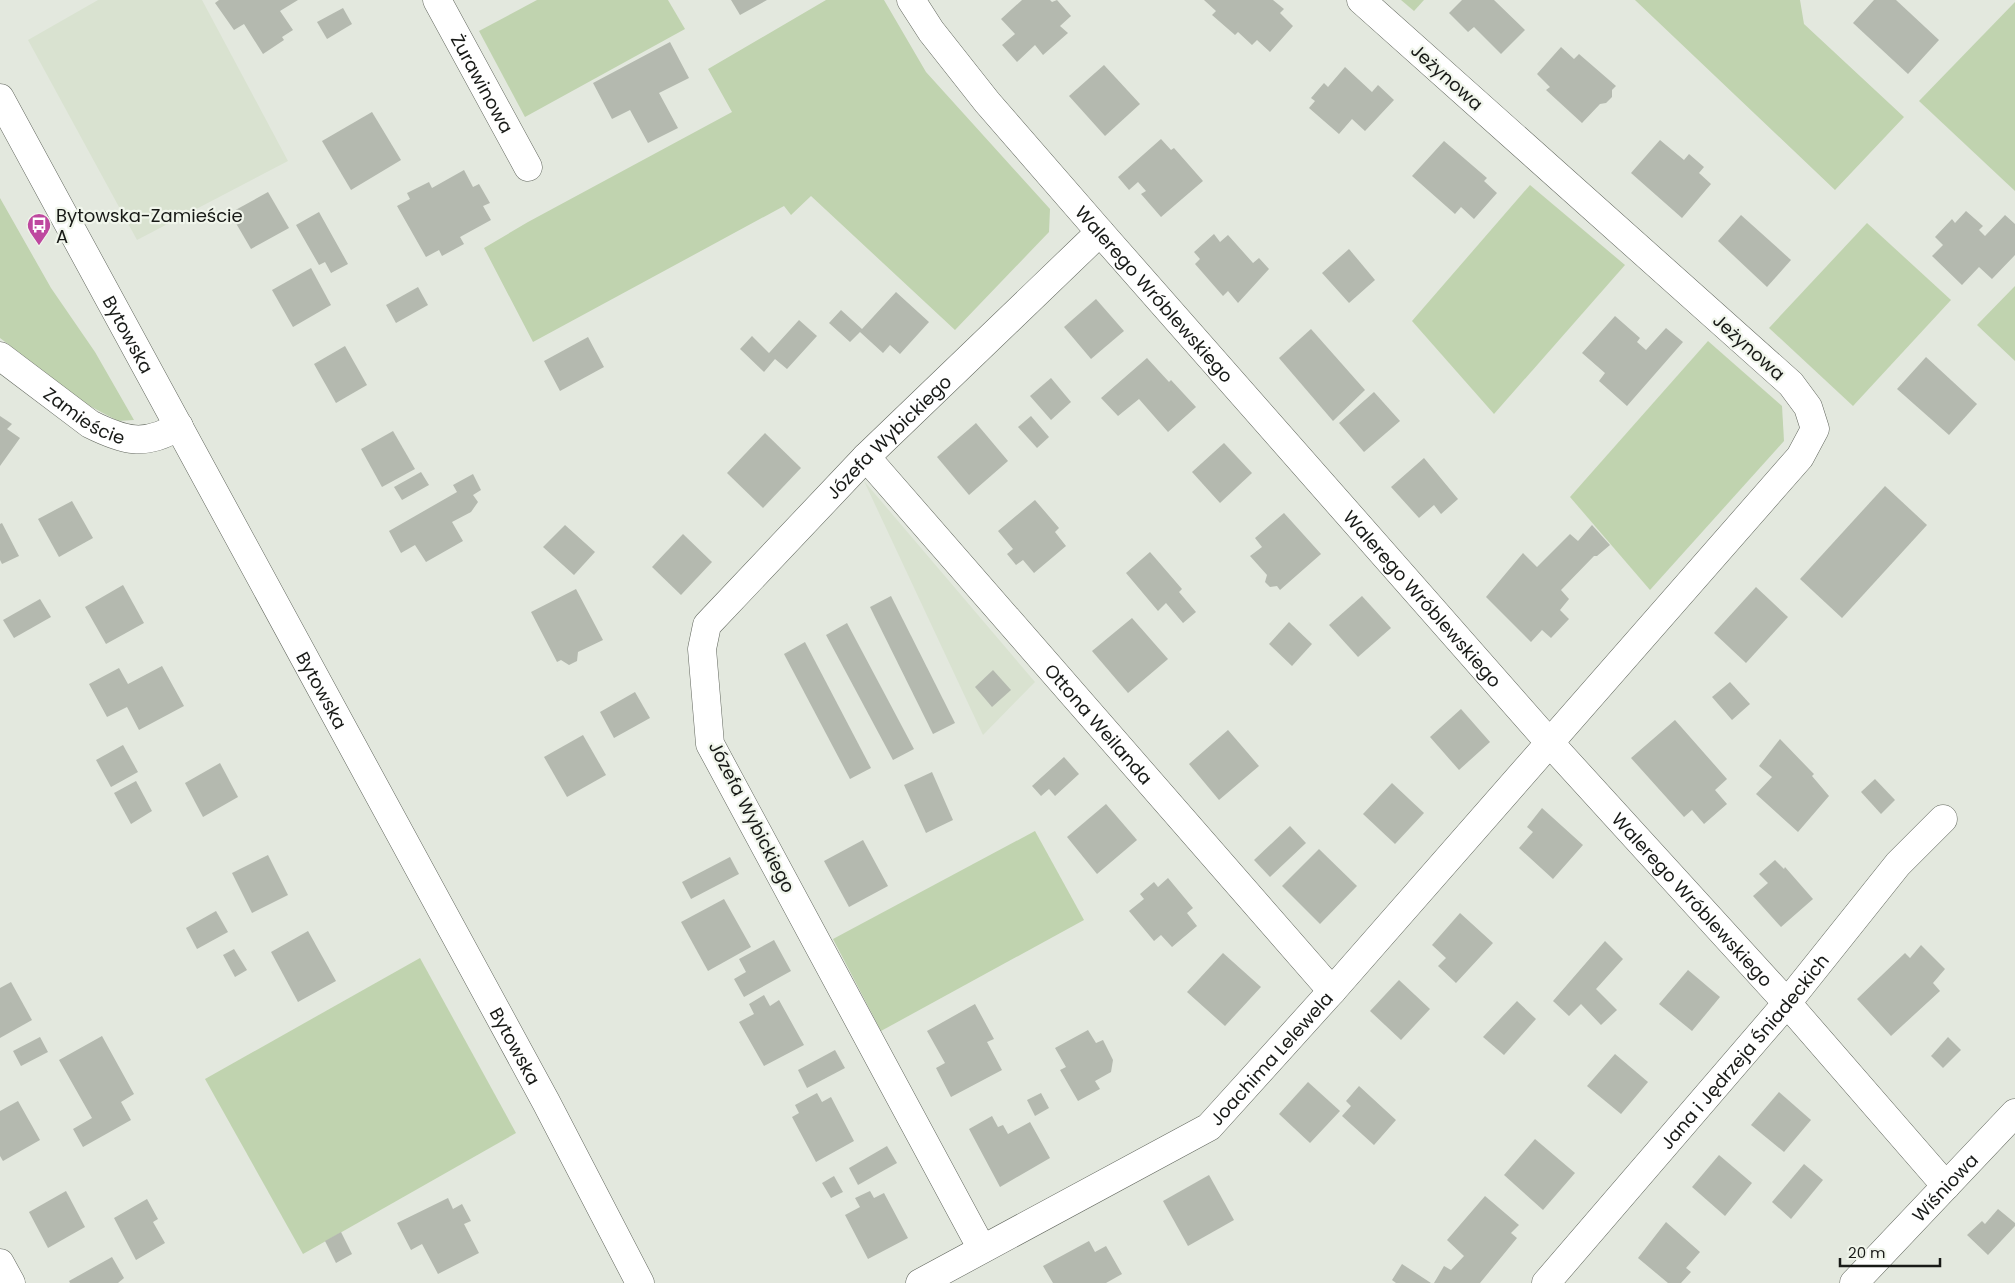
<svg xmlns="http://www.w3.org/2000/svg" width="2015" height="1283" font-family="Poppins,sans-serif">
	<rect width="100%" height="100%" fill="#e3e8de"/>
	<!-- built -->
	<g fill="#d9e2d0">
		<polygon points="98,0 202,0 288,161 137,240 28,40"/>
		<polygon points="864,481 1035,682 983,735"/>
	</g>
	<!-- green -->
	<g fill="#c0d3af">
		<polygon points="537,0 668,0 685,29 525,117 479,31"/>
		<polygon points="826,0 884,0 926,72 1050,209 1049,232 955,330 811,196 791,215 784,206 533,342 484,248 528,222 732,112 708,69"/>
		<polygon points="1401,0 1424,0 1414,11"/>
		<polygon points="1635,0 1800,0 1804,24 1904,117 1835,190"/>
		<polygon points="2015,2 2015,191 1919,101"/>
		<polygon points="1530,185 1625,265 1494,414 1412,321"/>
		<polygon points="0,198 51,288 95,352 134,420 118,421 88,405 0,338"/>
		<polygon points="1867,223 1951,300 1853,406 1769,328"/>
		<polygon points="2015,286 2015,361 1977,325"/>
		<polygon points="1708,341 1782,406 1784,441 1650,590 1570,497"/>
		<polygon points="1035,831 1084,920 881,1031 833,939"/>
		<polygon points="420,958 516,1133 303,1254 205,1079"/>
	</g>
	<!-- building -->
	<g fill="#b4b9af">
		<polygon points="219,0 298,0 280,11 293,30 282,37 284,40 263,54 244,24 234,30 215,3"/>
		<polygon points="731,0 767,0 740,15"/>
		<polygon points="1022,0 1050,0 1052,2 1057,0 1071,16 1060,26 1068,33 1043,55 1035,45 1017,62 1002,45 1015,34 1001,19"/>
		<polygon points="1204,0 1273,0 1284,9 1280,13 1293,26 1270,52 1257,40 1252,45 1238,32 1235,35 1212,15 1216,11"/>
		<polygon points="1462,0 1494,0 1525,30 1501,54 1474,27 1468,32 1449,13"/>
		<polygon points="1874,0 1896,0 1939,40 1908,74 1853,23"/>
		<polygon points="343,8 352,24 327,39 317,22"/>
		<polygon points="670,42 689,78 659,93 678,128 648,143 630,110 612,119 593,83"/>
		<polygon points="1561,47 1574,59 1579,54 1616,86 1612,90 1612,97 1606,103 1600,104 1582,123 1546,90 1550,87 1537,74"/>
		<polygon points="1104,65 1140,104 1105,136 1069,96"/>
		<polygon points="1345,67 1372,92 1378,85 1394,100 1365,131 1352,119 1339,134 1309,108 1315,101 1311,98 1324,83 1328,87"/>
		<polygon points="372,112 401,160 351,190 322,141"/>
		<polygon points="1161,139 1171,150 1174,148 1203,181 1161,217 1141,194 1146,191 1138,182 1129,190 1118,177"/>
		<polygon points="1660,140 1684,160 1689,154 1704,167 1699,173 1711,184 1682,218 1631,173"/>
		<polygon points="1444,141 1487,178 1484,181 1497,193 1474,219 1461,207 1455,214 1412,176"/>
		<polygon points="464,170 473,187 479,184 490,203 483,206 491,220 460,237 464,244 442,256 439,250 426,257 397,206 410,199 407,193 429,182 432,188"/>
		<polygon points="268,192 289,228 251,249 230,213"/>
		<polygon points="1966,211 1983,226 1979,230 1985,236 2005,215 2015,224 2015,255 1992,279 1979,267 1962,285 1932,256 1943,245 1935,237 1952,219 1955,223"/>
		<polygon points="319,212 348,264 331,273 325,262 319,265 296,225"/>
		<polygon points="1741,215 1791,260 1767,287 1718,241"/>
		<polygon points="1214,234 1220,242 1228,235 1253,263 1259,258 1269,269 1238,303 1228,291 1223,296 1195,264 1200,259 1194,252"/>
		<polygon points="1349,249 1375,280 1349,303 1322,273"/>
		<polygon points="311,268 331,305 293,327 272,290"/>
		<polygon points="418,287 428,305 396,323 386,305"/>
		<polygon points="896,292 929,322 900,354 890,345 883,353 860,332 850,342 829,323 841,310 862,329"/>
		<polygon points="1096,299 1124,331 1091,359 1064,327"/>
		<polygon points="1615,316 1640,338 1637,342 1646,350 1666,328 1683,342 1627,406 1599,381 1605,373 1582,353"/>
		<polygon points="799,320 817,336 787,369 775,359 764,372 740,349 752,336 769,353"/>
		<polygon points="1311,329 1365,390 1333,421 1279,358"/>
		<polygon points="588,337 604,367 560,391 544,361"/>
		<polygon points="345,346 367,385 336,403 314,364"/>
		<polygon points="1926,357 1977,404 1949,435 1897,389"/>
		<polygon points="1147,358 1169,382 1171,380 1196,407 1168,432 1139,399 1118,416 1101,398"/>
		<polygon points="1051,378 1071,402 1051,420 1030,396"/>
		<polygon points="1374,392 1400,421 1364,452 1339,423"/>
		<polygon points="0,416 12,424 7,429 20,438 0,466"/>
		<polygon points="1031,416 1049,437 1037,448 1018,427"/>
		<polygon points="976,423 1008,461 969,495 937,457"/>
		<polygon points="393,431 415,469 382,487 361,449"/>
		<polygon points="765,433 801,468 763,508 727,473"/>
		<polygon points="1224,443 1252,473 1220,503 1192,472"/>
		<polygon points="1424,458 1458,499 1441,514 1434,505 1419,518 1391,487"/>
		<polygon points="421,472 429,485 402,500 394,487"/>
		<polygon points="473,474 481,490 473,495 478,502 471,512 452,522 463,541 426,562 415,545 401,553 389,531 457,492 453,485"/>
		<polygon points="1885,486 1927,525 1842,618 1800,579"/>
		<polygon points="1035,500 1059,528 1055,532 1066,546 1034,573 1023,560 1016,565 1007,554 1013,549 998,531"/>
		<polygon points="72,501 93,538 59,557 38,519"/>
		<polygon points="1284,513 1321,554 1280,590 1277,586 1270,587 1265,582 1267,575 1250,556 1262,547 1255,538"/>
		<polygon points="2,523 19,556 2,564 0,560 0,524"/>
		<polygon points="565,525 595,552 574,575 543,547"/>
		<polygon points="1592,525 1610,545 1597,556 1594,556 1561,590 1569,599 1560,610 1569,619 1551,638 1542,630 1531,642 1486,597 1523,553 1537,567 1570,534 1578,541"/>
		<polygon points="683,534 712,562 681,595 652,567"/>
		<polygon points="1150,552 1182,589 1179,592 1196,612 1183,623 1166,603 1158,611 1126,573"/>
		<polygon points="123,585 144,623 106,644 85,607"/>
		<polygon points="1756,587 1788,617 1746,663 1714,633"/>
		<polygon points="576,589 603,640 578,652 577,661 569,665 561,660 557,662 531,612"/>
		<polygon points="891,596 955,723 933,734 870,607"/>
		<polygon points="1362,596 1391,628 1358,657 1329,625"/>
		<polygon points="40,599 51,617 14,638 3,620"/>
		<polygon points="1132,618 1168,659 1128,693 1092,651"/>
		<polygon points="1289,622 1312,644 1292,666 1269,644"/>
		<polygon points="847,623 914,749 893,760 826,635"/>
		<polygon points="805,642 871,768 850,779 784,654"/>
		<polygon points="162,666 184,706 139,730 127,707 107,717 89,684 119,668 128,684"/>
		<polygon points="993,670 1011,690 992,707 975,687"/>
		<polygon points="1730,682 1750,704 1732,720 1712,697"/>
		<polygon points="635,692 650,718 614,738 600,712"/>
		<polygon points="1461,709 1490,742 1459,770 1430,737"/>
		<polygon points="1675,720 1727,779 1715,790 1727,804 1704,824 1692,810 1684,817 1631,758"/>
		<polygon points="1228,730 1259,766 1219,800 1189,764"/>
		<polygon points="583,735 606,775 567,797 544,757"/>
		<polygon points="1780,739 1809,769 1814,774 1812,776 1829,796 1798,832 1756,794 1772,777 1759,766"/>
		<polygon points="123,745 138,772 111,787 96,760"/>
		<polygon points="1064,757 1079,774 1055,796 1049,789 1041,796 1032,786"/>
		<polygon points="220,763 238,797 203,817 185,783"/>
		<polygon points="932,772 953,820 926,833 904,785"/>
		<polygon points="1875,779 1895,800 1881,814 1861,792"/>
		<polygon points="136,781 152,811 131,824 114,793"/>
		<polygon points="1392,783 1424,813 1395,844 1363,814"/>
		<polygon points="1106,804 1137,840 1097,874 1067,837"/>
		<polygon points="1542,808 1583,845 1553,879 1519,848 1533,832 1527,827"/>
		<polygon points="1290,826 1306,843 1270,877 1254,860"/>
		<polygon points="863,840 888,886 849,907 824,861"/>
		<polygon points="1319,849 1357,886 1320,924 1282,886"/>
		<polygon points="268,855 288,895 252,913 232,873"/>
		<polygon points="730,857 739,874 691,899 682,882"/>
		<polygon points="1775,860 1784,869 1785,867 1813,899 1781,927 1753,896 1768,883 1759,874"/>
		<polygon points="1168,878 1193,908 1187,913 1197,926 1172,947 1161,935 1154,941 1129,911 1144,899 1140,894 1154,882 1158,887"/>
		<polygon points="724,899 751,947 708,971 681,922"/>
		<polygon points="216,911 228,932 197,949 186,928"/>
		<polygon points="1460,913 1493,943 1456,983 1438,966 1446,958 1432,945"/>
		<polygon points="308,931 336,981 298,1002 271,952"/>
		<polygon points="774,940 791,971 744,997 734,979 746,972 739,959"/>
		<polygon points="1605,941 1623,959 1596,989 1617,1010 1601,1025 1581,1004 1569,1016 1553,1001"/>
		<polygon points="1921,945 1945,969 1933,983 1940,991 1891,1036 1857,999 1905,953 1910,958"/>
		<polygon points="234,949 247,970 235,977 223,955"/>
		<polygon points="1223,953 1261,987 1225,1026 1187,992"/>
		<polygon points="1688,970 1720,997 1692,1031 1659,1004"/>
		<polygon points="1399,980 1430,1009 1401,1040 1370,1011"/>
		<polygon points="11,982 32,1020 0,1038 0,988"/>
		<polygon points="764,995 770,1006 779,1000 804,1045 764,1066 739,1022 754,1014 749,1004"/>
		<polygon points="1517,1001 1536,1019 1504,1055 1483,1037"/>
		<polygon points="975,1004 994,1039 987,1042 1002,1070 951,1097 936,1068 945,1063 927,1031"/>
		<polygon points="1088,1030 1096,1043 1103,1040 1113,1060 1111,1072 1095,1081 1100,1089 1078,1101 1060,1070 1066,1067 1055,1048"/>
		<polygon points="102,1036 134,1094 121,1102 131,1120 83,1147 73,1129 92,1118 59,1060"/>
		<polygon points="40,1037 48,1052 21,1066 13,1051"/>
		<polygon points="1948,1037 1961,1050 1943,1068 1931,1056"/>
		<polygon points="835,1050 845,1068 807,1088 798,1070"/>
		<polygon points="1615,1054 1648,1082 1621,1114 1587,1086"/>
		<polygon points="1308,1082 1340,1111 1310,1143 1279,1114"/>
		<polygon points="1359,1086 1396,1120 1374,1145 1342,1116 1351,1106 1346,1101"/>
		<polygon points="1779,1092 1811,1120 1784,1152 1751,1125"/>
		<polygon points="817,1093 822,1102 831,1097 854,1141 816,1162 792,1117 799,1113 795,1105"/>
		<polygon points="1041,1093 1049,1108 1035,1116 1027,1100"/>
		<polygon points="18,1101 40,1140 3,1161 0,1156 0,1111"/>
		<polygon points="992,1116 998,1127 1003,1125 1008,1134 1030,1122 1050,1158 1000,1187 969,1129"/>
		<polygon points="1535,1139 1575,1173 1543,1210 1504,1175"/>
		<polygon points="887,1146 897,1163 858,1185 849,1168"/>
		<polygon points="1719,1155 1752,1183 1725,1216 1692,1187"/>
		<polygon points="1804,1164 1823,1180 1791,1219 1772,1202"/>
		<polygon points="1209,1175 1234,1220 1188,1246 1163,1201"/>
		<polygon points="834,1176 843,1192 831,1198 822,1183"/>
		<polygon points="66,1191 85,1227 48,1248 29,1212"/>
		<polygon points="870,1191 874,1198 884,1193 908,1238 868,1259 845,1215 860,1207 855,1198"/>
		<polygon points="1485,1196 1519,1225 1511,1233 1517,1238 1480,1283 1434,1283 1444,1266 1451,1270 1464,1256 1447,1240"/>
		<polygon points="448,1198 453,1209 462,1204 471,1221 464,1224 479,1253 438,1274 422,1244 411,1250 397,1223"/>
		<polygon points="147,1199 158,1219 153,1222 165,1243 136,1260 114,1218"/>
		<polygon points="1998,1209 2015,1223 2015,1226 1988,1255 1967,1235 1982,1221 1985,1224"/>
		<polygon points="1666,1222 1700,1252 1686,1268 1691,1272 1681,1283 1668,1283 1638,1258"/>
		<polygon points="341,1232 352,1254 336,1263 325,1241"/>
		<polygon points="1089,1241 1095,1252 1106,1246 1122,1274 1106,1283 1053,1283 1043,1266"/>
		<polygon points="112,1257 124,1278 118,1283 70,1283 69,1281"/>
		<polygon points="1402,1264 1431,1283 1396,1283 1392,1280"/>
	</g>
	<g fill="none" stroke-linecap="round" stroke-linejoin="round">
		<!-- minor casing -->
		<g stroke="#61665d" stroke-width="29">
			<g id="minor">
				<path id="s1" d="M437,0L528,167"/>
				<path id="s2" d="M911,0L931,31L987,102L1100,232L1549,742L1787,1003L1946,1186"/>
				<path id="s3" d="M0,98L546,1102L640,1283"/>
				<path id="s4" d="M0,356L90,424C124,441 145,447 179,426"/>
				<path id="s5" d="M866,457L1332,991"/>
				<path id="s6" d="M982,1249L710,744L702,649L707,625L866,457L1100,232"/>
				<polyline points="0,1263 11,1283"/>
				<path id="s7" d="M920,1283L1209,1127L1332,991L1800,457L1815,429L1808,407L1791,384L1361,0"/>
				<path id="s8" d="M1546,1283L1787,1003L1898,864L1943,819"/>
				<path id="s9" d="M1854,1283L2015,1113"/>
			</g>
		</g>
		<!-- minor -->
		<use href="#minor" stroke="#fff" stroke-width="28"/>
	</g>
	<!-- icons -->
	<defs>
		<g id="bus-pin" transform="scale(1.25)"><path d="M0 17L-7.5 6A9.5 9.5 0 1 1 7.5 6Z" fill="#be489f" stroke="#f0f5eb"/><path d="M-5-6H5V4H4V6H2V4H-2V6H-4V4H-5ZM-3.5-4V0h7V-4ZM-3.5 1.2v1.5H-2V1.2ZM2 1.2v1.5H3.5V1.2Z" fill="#fff"/></g>
	</defs>
	<g fill-rule="evenodd">
		<use href="#bus-pin" x="39" y="225"/>
	</g>
	<g text-anchor="middle" dominant-baseline="central" stroke-width="4.5" stroke-linejoin="round" paint-order="stroke">
		<!-- street labels -->
		<g font-size="18" fill="#181a17" stroke="#f0f5eb">
			<text transform="translate(1447 77) rotate(42)">Jeżynowa</text>
			<text stroke="none"><textPath href="#s1" startOffset="95">Żurawinowa</textPath></text>
			<text stroke="none"><textPath href="#s2" startOffset="382">Walerego Wróblewskiego</textPath></text>
			<text stroke="none"><textPath href="#s3" startOffset="269">Bytowska</textPath></text>
			<text transform="translate(1749 347) rotate(42)">Jeżynowa</text>
			<text stroke="none"><textPath href="#s4" startOffset="104">Zamieście</textPath></text>
			<text stroke="none"><textPath href="#s6" startOffset="955">Józefa Wybickiego</textPath></text>
			<text stroke="none"><textPath href="#s2" startOffset="788">Walerego Wróblewskiego</textPath></text>
			<text stroke="none"><textPath href="#s3" startOffset="674">Bytowska</textPath></text>
			<text stroke="none"><textPath href="#s5" startOffset="354">Ottona Weilanda</textPath></text>
			<text transform="translate(752 817) rotate(63)">Józefa Wybickiego</text>
			<text stroke="none"><textPath href="#s2" startOffset="1192">Walerego Wróblewskiego</textPath></text>
			<text stroke="none"><textPath href="#s3" startOffset="1079">Bytowska</textPath></text>
			<text stroke="none"><textPath href="#s8" startOffset="305">Jana i Jędrzeja Śniadeckich</textPath></text>
			<text stroke="none"><textPath href="#s7" startOffset="421">Joachima Lelewela</textPath></text>
			<text stroke="none"><textPath href="#s9" startOffset="132">Wiśniowa</textPath></text>
		</g>
		<!-- poi labels -->
		<g font-size="18" fill="#181a17" stroke="#f0f5eb" text-anchor="start">
			<text x="56" y="215">Bytowska-Zamieście<tspan x="56" dy="21">A</tspan></text>
		</g>
	</g>
	<!-- scale -->
	<path d="M1840 1258v8h100v-8" fill="none" stroke="#181a17" stroke-width="2.5"/>
	<text x="1848" y="1258" font-size="15" fill="#181a17" stroke="#f0f5eb" stroke-width="4" paint-order="stroke">20 m</text>
</svg>
